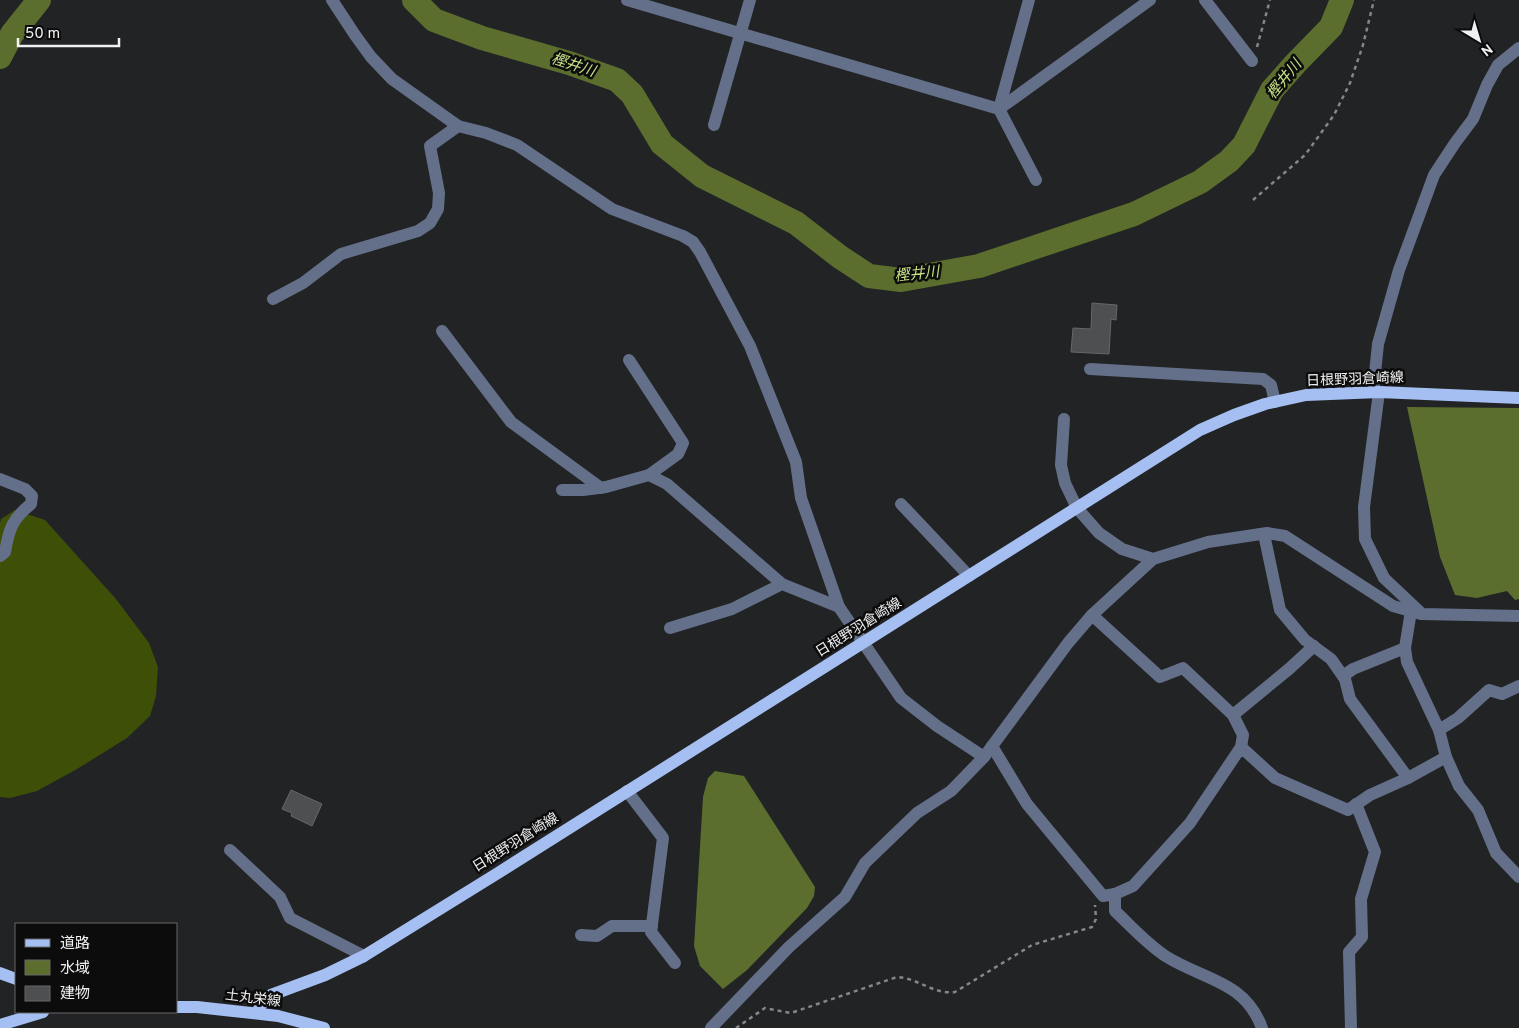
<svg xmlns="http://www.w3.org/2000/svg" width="1519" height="1028" font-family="Overpass,'Noto Sans JP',sans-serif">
	<rect width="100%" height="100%" fill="#222325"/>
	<!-- forest -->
	<polygon fill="#3e4f07" points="15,510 45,520 116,599 149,643 158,667 156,696 150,716 127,738 77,769 37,791 10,798 0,797 0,523 1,519"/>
	<!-- water -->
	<g fill="#5c6e2d">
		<polygon points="1407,407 1519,408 1519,599 1515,600 1507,591 1477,598 1455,595 1440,557"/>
		<polygon points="715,771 744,776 815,887 814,896 807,908 747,970 723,989 700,966 694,946 703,797 708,778"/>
	</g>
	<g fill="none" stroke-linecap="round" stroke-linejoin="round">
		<!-- river -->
		<g stroke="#5c6e2d" stroke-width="24">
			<polyline points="414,0 434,20 482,38 569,63 617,80 632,94 662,144 702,176 796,223 840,257 869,276 901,280 979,266 1134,214 1200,182 1229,161 1244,145 1272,90 1295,64 1331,27 1342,0"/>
			<polyline points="0,57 12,34 39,0"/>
		</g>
	</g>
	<!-- building -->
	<g fill="#4e4f51" stroke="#66676a">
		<polygon points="1092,303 1117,305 1116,320 1111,319 1109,354 1071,352 1073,328 1091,329"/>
		<polygon points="291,790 322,804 312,826 291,816 292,813 282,809"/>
	</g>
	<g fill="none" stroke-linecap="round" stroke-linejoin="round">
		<!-- path -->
		<g stroke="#858688" stroke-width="2.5" stroke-dasharray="4 4" stroke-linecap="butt">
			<polyline points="1257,47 1270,0"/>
			<polyline points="1253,200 1305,155 1334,115 1350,83 1363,45 1374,0"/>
			<path d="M736,1028L765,1008L791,1013L897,977C918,978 934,995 955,992L1032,945L1092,927L1096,919L1095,905"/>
		</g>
		<!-- minor -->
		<g stroke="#647089" stroke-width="12">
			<polyline points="332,0 355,35 371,57 392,79 458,126 486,133 517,145 612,209 683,236 693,242 700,252 750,346 796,462 801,498 839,607"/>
			<polyline points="627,0 999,109 1150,0"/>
			<polyline points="1029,0 999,109 1036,180"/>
			<polyline points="1205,0 1252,61"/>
			<polyline points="714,125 750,0"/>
			<polyline points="273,299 303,283 341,254 418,231 430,223 438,209 439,193 430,146 458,126"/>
			<polyline points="442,331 511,422 601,488"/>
			<polyline points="629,360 683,443 678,454 649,475"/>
			<polyline points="1090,369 1263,379 1271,385 1275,402"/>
			<polyline points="1373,392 1378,344 1399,270 1434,175 1455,143 1473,119 1487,85 1498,65 1519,48"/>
			<polyline points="1379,392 1364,507 1365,539 1384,578 1420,612"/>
			<polyline points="1064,419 1061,465 1065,483 1077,508 1099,533 1122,549 1153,559 1208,542 1267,533 1285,536 1393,606 1421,614 1519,616"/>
			<path d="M0,479L25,489L32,496L31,504C12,519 9,529 5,552L0,556"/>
			<polyline points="562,490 583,490 606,487 649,475 667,484 782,584"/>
			<polyline points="901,504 969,576"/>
			<polyline points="1264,534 1280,610 1305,640 1331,659 1345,679 1350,699 1408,778"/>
			<polyline points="1411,611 1405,648 1407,662 1439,730 1446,757 1459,786 1478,810 1496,853 1519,877"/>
			<polyline points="1092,615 1160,677 1183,668 1233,715 1243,735 1241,747"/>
			<polyline points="670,628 732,609 782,584 839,607 901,698 937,726 984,757"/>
			<polyline points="1343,676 1353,669 1405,648"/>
			<polyline points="1233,715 1289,669 1314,646"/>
			<polyline points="1439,730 1458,718 1489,690 1502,694 1519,686"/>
			<polyline points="992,746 1027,804 1103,896 1115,894"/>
			<polyline points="627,791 663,838 651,932 675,963"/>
			<polyline points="230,850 280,897 290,918 364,956"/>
			<polyline points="581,935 597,936 612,926 652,926"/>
			<polyline points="711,1028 789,947 845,897 865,863 917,813 951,791 984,757 1068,643 1092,615 1153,559"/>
			<path d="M1262,1028C1245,981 1204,980 1167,957C1148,945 1131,926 1115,911V894L1133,886L1190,823L1241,747L1275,778L1348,810L1370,795L1408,778L1446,757"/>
			<polyline points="1351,1028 1349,952 1362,937 1361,899 1375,852 1356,804"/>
		</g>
		<!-- major -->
		<g stroke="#a5bff3" stroke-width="12">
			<polyline points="0,973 16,979"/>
			<polyline points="176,1007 197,1007 278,1016 324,1028"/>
			<polyline points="257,1013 263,1001 271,995 325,975 364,956 498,873 1200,430 1234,415 1265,404 1306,395 1379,392 1519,398"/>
			<polyline points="0,1025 43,1012"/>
		</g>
	</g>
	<g text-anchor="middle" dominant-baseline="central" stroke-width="5" stroke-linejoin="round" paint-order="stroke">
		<!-- street labels -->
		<g font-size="14" fill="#eff0f1" stroke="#0c0c0d">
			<text transform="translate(1355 380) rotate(-2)">日根野羽倉崎線</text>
			<text transform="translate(859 628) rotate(-32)">日根野羽倉崎線</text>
			<text transform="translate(516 843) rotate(-32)">日根野羽倉崎線</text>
			<text transform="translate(253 999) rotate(7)">土丸栄線</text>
		</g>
		<!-- water labels -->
		<g font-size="15" font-style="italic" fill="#c5e184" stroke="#0c0c0d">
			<text transform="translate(573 66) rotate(18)">樫井川</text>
			<text transform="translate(1285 80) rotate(-51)">樫井川</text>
			<text transform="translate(917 275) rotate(-6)">樫井川</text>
		</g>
	</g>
	<!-- legend -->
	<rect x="15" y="923" width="162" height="90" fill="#0c0c0d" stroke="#676768"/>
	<rect x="25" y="939" width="25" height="8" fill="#a5bff3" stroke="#676768"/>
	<text x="60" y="948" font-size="15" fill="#eff0f1">道路</text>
	<rect x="25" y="960" width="25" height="15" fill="#5c6e2d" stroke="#676768"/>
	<text x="60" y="973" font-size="15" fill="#eff0f1">水域</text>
	<rect x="25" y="986" width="25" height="15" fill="#4e4f51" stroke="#676768"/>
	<text x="60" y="998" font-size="15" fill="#eff0f1">建物</text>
	<!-- north arrow -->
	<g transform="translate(1479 40) rotate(142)" stroke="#0c0c0d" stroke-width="4" paint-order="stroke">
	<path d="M0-4L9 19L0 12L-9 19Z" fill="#eff0f1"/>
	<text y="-8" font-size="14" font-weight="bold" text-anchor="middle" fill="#eff0f1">N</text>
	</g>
	<!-- scale -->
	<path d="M18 38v8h101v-8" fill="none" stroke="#eff0f1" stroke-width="2.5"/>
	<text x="25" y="38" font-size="15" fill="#eff0f1" stroke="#0c0c0d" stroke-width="4" paint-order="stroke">50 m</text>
</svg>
